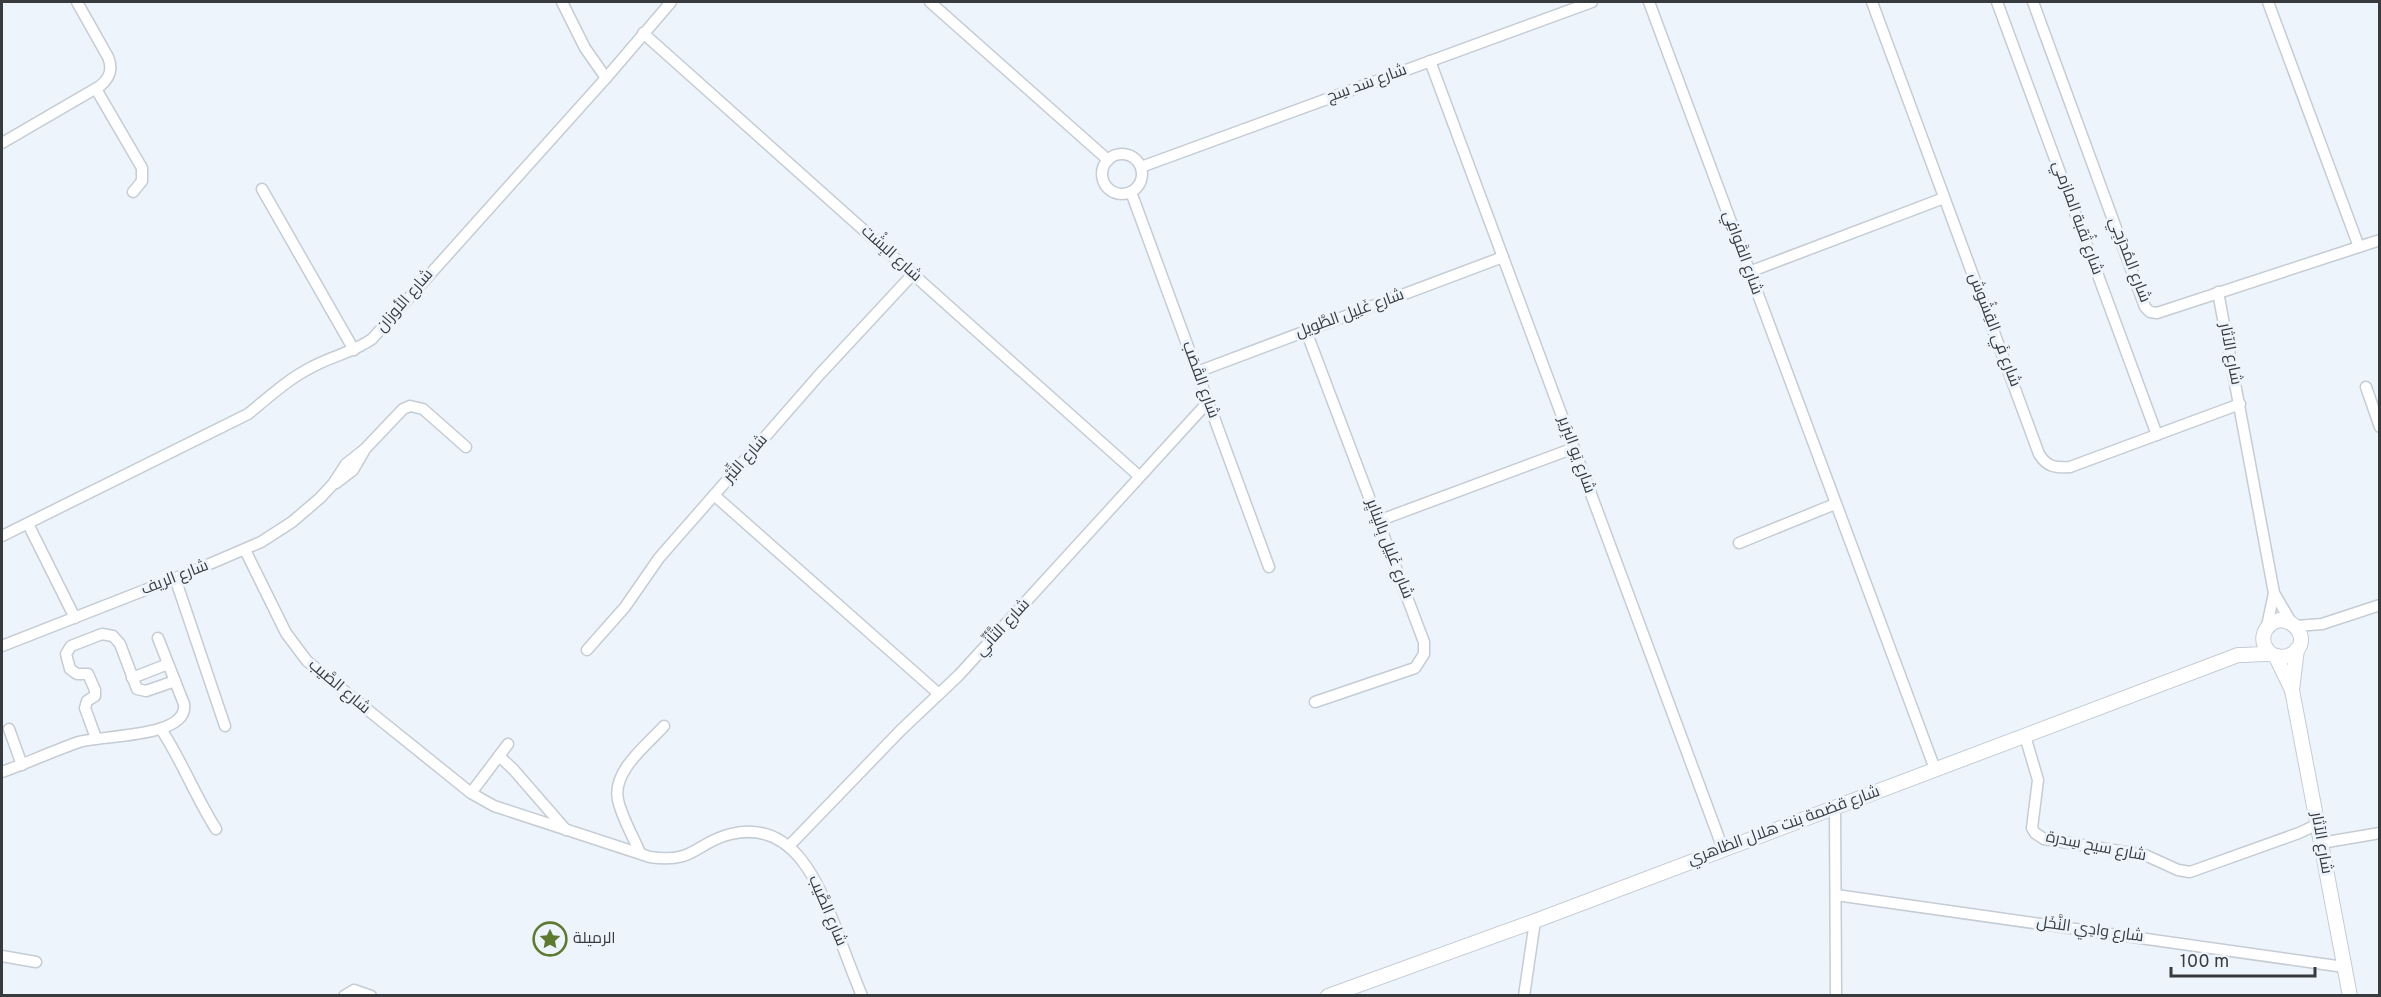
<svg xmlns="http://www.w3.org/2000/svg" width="2381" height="997" font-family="Overpass,Cairo,sans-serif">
	<rect width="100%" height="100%" fill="#edf4fc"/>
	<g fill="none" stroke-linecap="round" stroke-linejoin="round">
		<!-- minor casing -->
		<g stroke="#c5ccd3" stroke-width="13">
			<g id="minor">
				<polyline points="562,2 585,48 606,78"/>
				<polyline points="930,2 1108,160"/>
				<polyline points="1649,2 1935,769"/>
				<path d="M1872,2L2039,454C2047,467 2055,468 2070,467L2240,404"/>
				<polyline points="1997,2 2157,435"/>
				<polyline points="2033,2 2145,307 2150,312 2157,313 2380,240"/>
				<polyline points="2268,2 2359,247"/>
				<polyline points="643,33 1139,476"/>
				<polyline points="1430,61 1723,849"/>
				<polyline points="96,89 142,168 142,181 133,192"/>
				<path d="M2,143L100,86C110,78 113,69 108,57L77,2"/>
				<circle cx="1122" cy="174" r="20"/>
				<polyline points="1141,167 1592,2"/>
				<polyline points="262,189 354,350"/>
				<polyline points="1131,192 1269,567"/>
				<polyline points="1749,272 1944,198"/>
				<polyline points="2218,292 2274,593 2291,622"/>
				<polyline points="1306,331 1424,642 1424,654 1415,668 1315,702"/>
				<polyline points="1197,372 1503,257"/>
				<polyline points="2366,387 2380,427"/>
				<polyline points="336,483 353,470 364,451"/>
				<polyline points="714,495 939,694"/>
				<polyline points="1378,521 1574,448"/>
				<polyline points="28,524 75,618"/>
				<path d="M2,536L248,414C269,397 288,379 312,367C332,356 354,352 372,339L606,78L671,2"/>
				<polyline points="1739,543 1835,504"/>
				<path d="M245,550L286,633L307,661L471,793L494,806L650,857C695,864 696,842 731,834C794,819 819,884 837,931C845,953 853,974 862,996"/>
				<polyline points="175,578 225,726"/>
				<polyline points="2267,626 2274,593"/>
				<polyline points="2296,626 2322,624 2380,605"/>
				<polyline points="2,646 191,572 261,542 292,522 320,498 333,484 346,464 365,449 403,409 410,406 423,409 466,447"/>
				<polyline points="587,650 625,607 659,558 820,374 913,274"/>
				<polyline points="132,678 168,664"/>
				<polyline points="9,729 22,765"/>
				<path d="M161,729C182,761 195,796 216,829"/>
				<polyline points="2025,736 2038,780 2032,828 2035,833 2044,839 2145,855 2178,870 2190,872 2299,833 2318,824"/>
				<polyline points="96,738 85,708 87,701 95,696 95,690 88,674 77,674 70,669 66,654 71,646 102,634 113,636 120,644 137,689 146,691 175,681"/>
				<polyline points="499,756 513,769 566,830"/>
				<path d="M2,772C27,763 53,751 79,742C101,735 189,738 184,704L158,638"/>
				<polyline points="471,793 508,744"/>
				<polyline points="1835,807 1836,996"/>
				<polyline points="2321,843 2380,833"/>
				<polyline points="789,846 901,730 959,675 1208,402"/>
				<path d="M640,853C633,836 622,818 618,800C612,771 646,746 664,726"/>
				<polyline points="1836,895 2344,967"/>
				<polyline points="2,956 36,962"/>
				<polyline points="344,996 354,990 371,996"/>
				<polyline points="1524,996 1535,921"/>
			</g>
		</g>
		<!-- tertiary casing -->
		<g stroke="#c5ccd3" stroke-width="16">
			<g id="tertiary">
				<polyline points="2276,657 2292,690 2350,996"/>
				<polyline points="2292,690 2297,649"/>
				<path d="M1328,996L1535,921L2238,655C2248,655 2258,654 2267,654C2276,654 2282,660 2290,655C2311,645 2299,620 2279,620C2262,626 2258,642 2271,654"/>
			</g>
		</g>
		<!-- minor -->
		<use href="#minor" stroke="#fff" stroke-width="10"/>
		<!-- tertiary -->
		<use href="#tertiary" stroke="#fff" stroke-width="14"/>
	</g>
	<!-- icons -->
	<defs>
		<g id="sight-ring" transform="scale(1.725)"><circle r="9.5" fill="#edf4fc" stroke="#5d7a2e" stroke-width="1.5"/><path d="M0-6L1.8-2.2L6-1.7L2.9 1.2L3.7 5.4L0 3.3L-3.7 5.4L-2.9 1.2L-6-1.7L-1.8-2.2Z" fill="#5d7a2e"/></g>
	</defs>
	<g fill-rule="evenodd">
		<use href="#sight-ring" x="550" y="939"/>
	</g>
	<g text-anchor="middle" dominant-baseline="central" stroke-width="6" stroke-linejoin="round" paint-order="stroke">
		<!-- street labels -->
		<g font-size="16" fill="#383b3e" stroke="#edf4fc">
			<text transform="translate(1367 84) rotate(-20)">شارع سَد سِج</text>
			<text transform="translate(2077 218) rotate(70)">شارع ثُقبة المازمي</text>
			<text transform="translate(1742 253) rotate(70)">شارع القَوافِي</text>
			<text transform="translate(891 254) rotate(42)">شارع البِشْت</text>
			<text transform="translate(2129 260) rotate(69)">شارع المُدرَجِي</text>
			<text transform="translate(405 301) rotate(-49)">شارع الأوزان</text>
			<text transform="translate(1350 314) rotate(-20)">شارع غَلِيل الطَّويل</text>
			<text transform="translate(1994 330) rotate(69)">شارع فَي القِشُوش</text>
			<text transform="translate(2230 354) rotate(79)">شارع الآثار</text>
			<text transform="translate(1200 380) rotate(70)">شارع القَصَب</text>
			<text transform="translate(1576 455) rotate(70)">شارع يَو البِرَير</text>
			<text transform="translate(746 459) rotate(-49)">شارع التِّبْر</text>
			<text transform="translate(1389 549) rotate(69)">شارع غَلِيل بِاليِنايِر</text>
			<text transform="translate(175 578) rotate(-21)">شارع الريف</text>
			<text transform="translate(1003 628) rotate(-47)">شارع التَّأنِّي</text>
			<text transform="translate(339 687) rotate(40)">شارع الصَّيب</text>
			<text transform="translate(1784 826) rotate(-20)">شارع قضمة بنت هلال الظاهري</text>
			<text transform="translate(2321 843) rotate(80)">شارع الآثار</text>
			<text transform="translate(2096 847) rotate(11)">شارع سيح سِدرة</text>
			<text transform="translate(827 911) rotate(67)">شارع الصَّيب</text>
			<text transform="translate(2090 930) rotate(8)">شارع وادِي النَّخَل</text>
		</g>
		<!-- poi labels -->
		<g font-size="16" fill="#383b3e" stroke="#edf4fc" text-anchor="start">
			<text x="573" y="939">الرميلة</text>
		</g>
	</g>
	<!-- border -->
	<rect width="2381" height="997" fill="none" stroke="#383b3e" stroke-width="6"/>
	<!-- scale -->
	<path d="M2171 967v9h144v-9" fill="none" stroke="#383b3e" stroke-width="3"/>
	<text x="2180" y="967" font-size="18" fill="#383b3e" stroke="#edf4fc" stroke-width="4.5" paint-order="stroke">100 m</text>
</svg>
